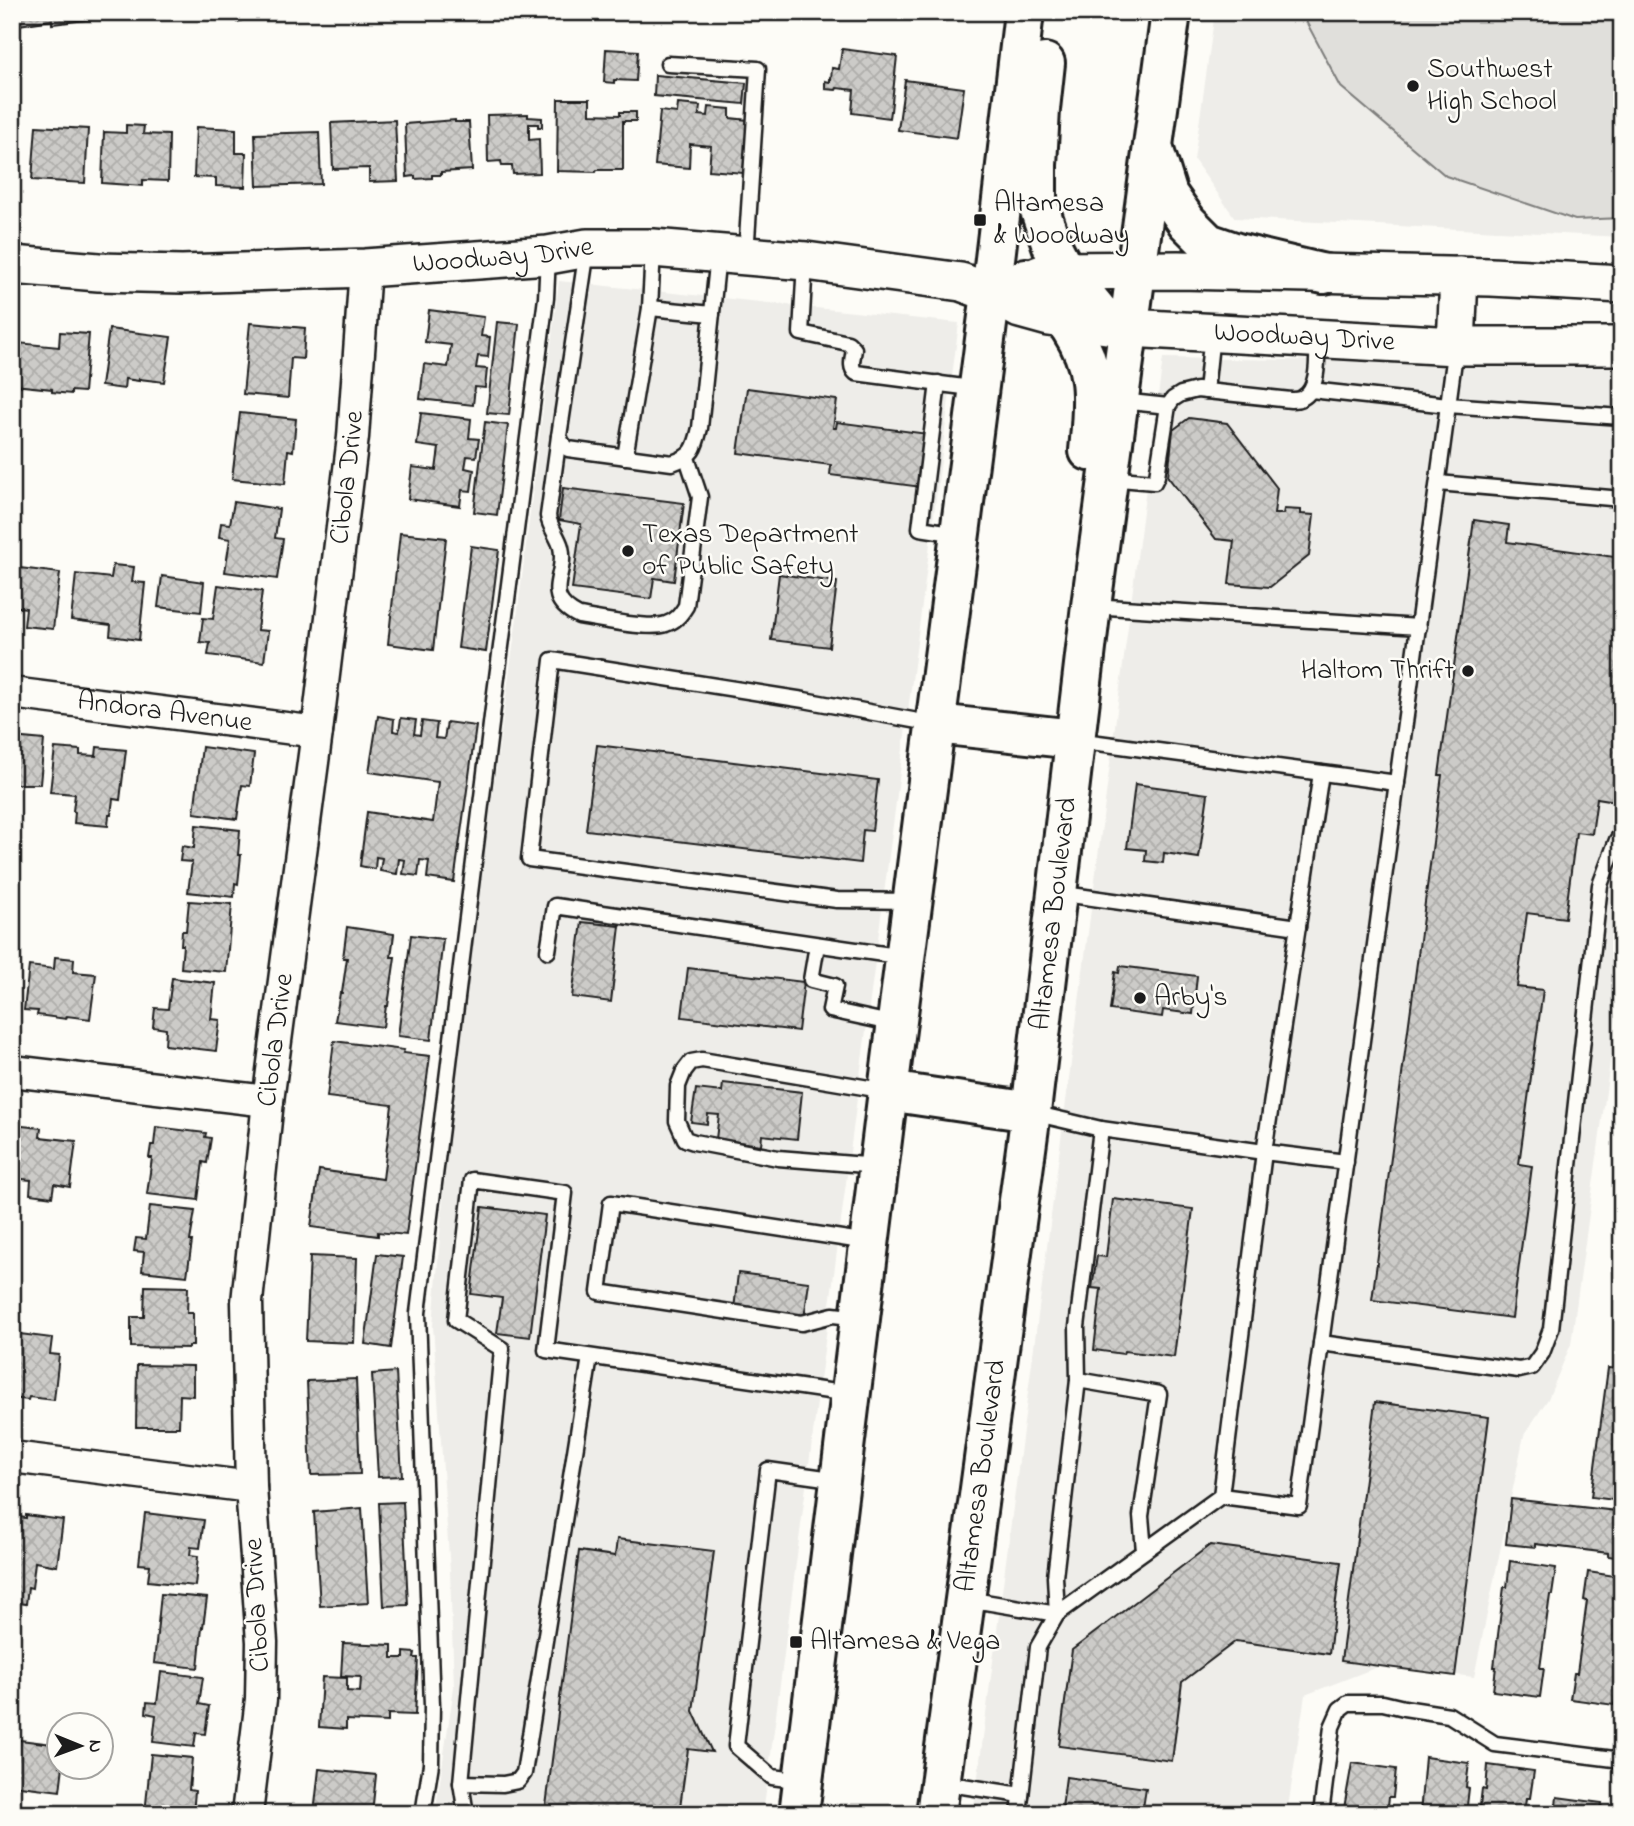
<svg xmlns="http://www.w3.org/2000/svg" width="1634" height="1826" font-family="'Indie Flower',sans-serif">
	<defs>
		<pattern id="building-cross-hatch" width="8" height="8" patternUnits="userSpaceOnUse" patternTransform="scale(1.75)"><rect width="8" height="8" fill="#cccbc8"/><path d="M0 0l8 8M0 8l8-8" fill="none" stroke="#afaeab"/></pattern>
	</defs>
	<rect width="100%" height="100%" fill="#fdfcf7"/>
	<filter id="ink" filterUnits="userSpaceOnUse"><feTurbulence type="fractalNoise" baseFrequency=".0143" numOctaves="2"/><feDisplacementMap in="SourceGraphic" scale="14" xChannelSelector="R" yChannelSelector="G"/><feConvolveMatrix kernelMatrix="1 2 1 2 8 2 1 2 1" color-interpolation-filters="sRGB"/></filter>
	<g filter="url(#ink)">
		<!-- built -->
		<g fill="#eeede9">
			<polygon points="1215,12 1622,12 1622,237 1235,218 1194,160"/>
			<polygon points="559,281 959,323 763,1814 441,1814 437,1801 454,1687 450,1571 433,1326 447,1146 453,1077 516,625"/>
			<polygon points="1163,358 1622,365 1622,976 1571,1344 1548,1399 1524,1435 1474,1677 1380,1666 1305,1695 1287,1814 973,1814"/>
		</g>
		<!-- garden -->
		<polygon fill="#e0dfdb" stroke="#7e7e7c" stroke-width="2" points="1301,12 1622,12 1622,218 1575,220 1446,176 1341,87"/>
		<!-- building -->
		<g fill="url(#building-cross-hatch)" stroke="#1c1c1c" stroke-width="2">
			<polygon points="12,12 93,12 93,19 52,24 52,20 12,26"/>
			<polygon points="233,12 263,12 263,13 237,22"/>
			<polygon points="606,49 638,51 636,81 614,80 614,83 604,82"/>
			<polygon points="842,49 897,56 891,111 890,111 889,118 852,113 854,90 837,88 836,90 825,89 825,81 830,82 830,78 831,79 832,68 839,69"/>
			<polygon points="655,75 746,83 744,104 654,96"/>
			<polygon points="905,80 964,88 957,138 898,130"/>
			<polygon points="558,99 590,99 590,114 620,115 620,112 636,112 636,121 623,121 623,170 597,170 596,172 557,171"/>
			<polygon points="678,104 700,106 699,115 708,116 709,107 730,109 730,118 748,120 743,173 709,170 711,146 690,144 689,168 655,165 660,111 677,113"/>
			<polygon points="528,114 528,117 542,118 542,127 538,127 538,124 529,124 529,140 539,139 540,173 513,174 512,166 502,166 501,161 488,162 487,115"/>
			<polygon points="12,117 20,118 15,179 12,179"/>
			<polygon points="395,120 398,181 369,182 369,168 333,169 331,123"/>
			<polygon points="455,120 455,122 469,122 472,170 441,172 441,175 432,175 432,178 415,179 415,176 407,177 405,124"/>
			<polygon points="126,125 144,126 143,134 169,135 168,181 143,180 143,186 102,183 104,132 126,133"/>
			<polygon points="36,126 88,129 85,183 32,180"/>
			<polygon points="196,127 236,129 236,153 246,153 245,187 216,186 216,178 194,177"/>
			<polygon points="319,132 321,184 257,186 255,134"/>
			<polygon points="429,310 484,317 481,336 490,337 488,357 478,356 476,368 487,369 485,388 475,387 473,405 420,399 424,364 448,367 451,345 425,342"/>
			<polygon points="497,322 519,324 509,415 487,413"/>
			<polygon points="250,323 305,328 303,359 291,358 288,398 243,394"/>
			<polygon points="109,329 171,337 164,382 139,379 139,381 125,379 124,389 101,386"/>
			<polygon points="60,332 89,334 84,392 71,391 71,394 52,392 52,389 14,385 18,343 59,347"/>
			<polygon points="747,388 837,400 833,428 836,428 837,422 928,434 921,487 830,475 831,465 738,453"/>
			<polygon points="240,413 296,419 293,451 288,450 285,484 232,479"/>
			<polygon points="421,413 471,419 469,438 479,439 476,457 467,456 465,468 474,470 471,491 462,490 460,506 408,499 412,467 436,470 439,448 417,445"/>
			<polygon points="1189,418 1227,423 1277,488 1274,514 1283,514 1284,509 1301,510 1301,514 1314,515 1309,556 1270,587 1229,584 1234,541 1216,539 1168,477 1173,430"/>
			<polygon points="485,422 508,425 497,515 474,512"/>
			<polygon points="563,488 684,503 674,581 654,578 651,599 572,589 581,524 559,520"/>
			<polygon points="234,502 279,509 275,538 283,539 277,579 225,572 230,539 219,537 221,523 230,524"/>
			<polygon points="1474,520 1509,525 1507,542 1622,558 1622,802 1597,798 1592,834 1576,832 1565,918 1527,913 1517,987 1543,990 1519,1164 1532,1166 1512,1318 1372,1300 1442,775 1439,775"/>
			<polygon points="400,533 446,538 433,650 388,644"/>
			<polygon points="471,546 499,550 486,652 458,648"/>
			<polygon points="113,565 134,567 132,582 145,583 139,640 110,636 111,625 71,620 76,574 111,578"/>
			<polygon points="12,567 60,573 53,629 24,626 26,608 12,606"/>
			<polygon points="779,574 837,582 829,647 771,640"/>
			<polygon points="162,576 204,582 201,612 158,607"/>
			<polygon points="218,585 262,591 257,630 268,631 264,662 208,655 210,643 200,642 203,618 213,619"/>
			<polygon points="378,716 394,719 393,731 399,732 401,718 416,720 414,734 420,735 422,721 437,723 435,738 444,739 447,722 476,726 454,882 427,878 429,861 420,860 418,876 403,874 405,860 399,859 397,874 380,871 382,858 376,857 375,869 360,866 367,812 433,822 438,782 369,772"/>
			<polygon points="12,737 44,740 40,784 12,784"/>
			<polygon points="597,745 878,780 872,831 863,830 860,863 586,830"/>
			<polygon points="97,747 126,750 120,800 113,799 111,815 109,815 108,826 74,823 75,812 73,811 75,794 50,792 55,748 80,750 80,755 96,756"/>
			<polygon points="202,747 254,754 250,786 242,785 237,819 194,813"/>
			<polygon points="1135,784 1208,794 1199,858 1164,853 1163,863 1145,861 1146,850 1127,848"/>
			<polygon points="196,825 240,830 238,855 241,855 238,884 235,883 234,897 188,892 192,862 180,861 182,846 194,848"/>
			<polygon points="189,901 232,904 226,972 181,968 183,945 181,945 182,931 186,931"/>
			<polygon points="582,922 620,926 611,1002 572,997"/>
			<polygon points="347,927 394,934 391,957 395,957 388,1006 386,1006 383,1027 335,1021 340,993 342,993 347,958 343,958"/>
			<polygon points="411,935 443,939 431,1040 398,1036"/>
			<polygon points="55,957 74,959 73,972 96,974 90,1019 67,1016 66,1019 37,1015 38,1011 24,1010 29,966 54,969"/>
			<polygon points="1120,966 1197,976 1193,1014 1163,1010 1162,1017 1110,1010 1115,972 1119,973"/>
			<polygon points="688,968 804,982 798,1031 682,1017"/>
			<polygon points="172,978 215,983 211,1019 220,1020 216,1051 165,1045 166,1029 153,1027 155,1008 168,1009"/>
			<polygon points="334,1041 404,1050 403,1053 430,1056 406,1235 378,1232 378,1236 311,1227 319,1170 383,1179 392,1105 327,1097"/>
			<polygon points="723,1083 802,1092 797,1139 762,1135 761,1145 716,1139 719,1115 708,1114 707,1124 691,1122 696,1089 722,1092"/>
			<polygon points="12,1125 41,1128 40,1137 76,1141 70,1187 54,1184 52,1197 30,1194 31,1180 12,1178"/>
			<polygon points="156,1127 206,1133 205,1137 211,1138 207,1163 203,1162 198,1200 147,1194 152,1158 149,1158 151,1145 154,1145"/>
			<polygon points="1113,1199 1193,1209 1174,1357 1124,1351 1123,1354 1094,1350 1101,1289 1092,1288 1097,1256 1106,1257"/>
			<polygon points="150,1206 195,1211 190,1241 192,1241 187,1276 142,1271 144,1252 134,1251 136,1238 146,1239"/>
			<polygon points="482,1207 545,1215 530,1337 497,1333 502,1298 471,1294"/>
			<polygon points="377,1254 403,1257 391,1348 365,1344"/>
			<polygon points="310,1256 357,1258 354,1343 306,1341"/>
			<polygon points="738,1273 809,1282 804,1319 734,1310"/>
			<polygon points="145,1286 188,1287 187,1313 193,1313 193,1346 189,1346 189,1348 131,1347 131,1317 144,1317"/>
			<polygon points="12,1333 52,1338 50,1354 59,1355 54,1400 29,1397 28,1400 12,1398"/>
			<polygon points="137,1365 193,1366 193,1396 180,1395 179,1427 136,1427"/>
			<polygon points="1608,1368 1622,1369 1622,1501 1591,1497"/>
			<polygon points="396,1372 402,1476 378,1477 372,1374"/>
			<polygon points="356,1379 360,1474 311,1475 307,1381"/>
			<polygon points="1375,1402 1489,1417 1455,1676 1341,1661"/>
			<polygon points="1511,1499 1616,1511 1616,1513 1622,1513 1622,1558 1608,1556 1608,1553 1535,1544 1535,1547 1506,1544"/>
			<polygon points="403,1502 408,1605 384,1606 379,1503"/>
			<polygon points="362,1508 368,1603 320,1606 314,1512"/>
			<polygon points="145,1513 204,1520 200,1548 191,1547 190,1555 198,1556 195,1586 148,1581 150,1565 139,1564"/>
			<polygon points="26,1515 63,1520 57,1566 35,1562 32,1588 28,1587 26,1604 12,1602 12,1516 26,1518"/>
			<polygon points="617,1539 714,1551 693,1711 712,1752 688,1749 679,1814 545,1814 579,1551 615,1556"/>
			<polygon points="1210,1545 1341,1562 1329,1654 1236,1641 1182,1682 1172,1761 1059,1746 1072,1650"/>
			<polygon points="1510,1561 1556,1568 1552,1595 1550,1595 1540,1668 1544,1668 1540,1697 1493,1691 1496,1667 1494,1667 1504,1587 1507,1587"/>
			<polygon points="1588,1572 1622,1577 1622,1665 1614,1705 1570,1699 1574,1673 1577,1673 1587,1601 1584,1600"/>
			<polygon points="161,1594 207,1598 203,1627 202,1627 198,1668 154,1663"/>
			<polygon points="343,1643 392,1645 392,1658 404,1658 404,1652 415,1653 414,1658 418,1658 415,1715 388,1714 388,1722 346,1720 346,1729 319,1727 322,1677 347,1678 347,1691 360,1692 361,1677 341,1676"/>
			<polygon points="161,1672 203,1677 199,1704 209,1706 205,1734 196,1733 194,1747 153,1742 156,1715 146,1713 147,1702 157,1703"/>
			<polygon points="12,1739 60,1745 60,1766 63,1766 60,1791 12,1785"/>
			<polygon points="151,1754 192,1758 189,1790 195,1791 193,1814 145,1814"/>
			<polygon points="1425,1757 1469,1763 1466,1787 1469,1788 1466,1814 1420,1814"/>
			<polygon points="1352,1763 1396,1769 1393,1797 1389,1797 1387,1814 1343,1814"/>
			<polygon points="1488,1765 1534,1771 1530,1798 1526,1798 1524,1814 1479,1814 1482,1789 1486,1790"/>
			<polygon points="319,1769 376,1775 372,1814 314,1814"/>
			<polygon points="1066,1777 1146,1788 1142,1814 1057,1814 1058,1807 1062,1808"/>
			<polygon points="1557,1797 1602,1803 1600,1814 1555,1814"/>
		</g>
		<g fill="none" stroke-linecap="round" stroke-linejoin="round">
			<!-- service casing -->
			<g stroke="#1c1c1c" stroke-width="19">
				<g id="service">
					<polyline points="668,64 758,69 746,255"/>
					<path d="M587,250L559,436L562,443L568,449L672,463C693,456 695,449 700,428L718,255"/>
					<path d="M805,262L801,333L848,343L854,349C853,358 849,367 856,373L979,389"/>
					<polyline points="650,308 712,314"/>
					<polyline points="938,383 920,528 958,534"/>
					<polyline points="1311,390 1448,405 1622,417"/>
					<polyline points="1206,391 1212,334"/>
					<polyline points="1121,401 1168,406"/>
					<path d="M559,436L548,516C550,528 558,536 561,547C568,576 539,596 579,616C598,619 650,630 666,624C676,621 681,614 686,606L700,497L687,458"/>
					<polyline points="625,457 650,308 653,250"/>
					<path d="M1109,478L1154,482L1157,476L1168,406L1173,399L1181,394L1197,390L1291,400C1294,400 1299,400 1302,398C1320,389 1317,356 1317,340"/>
					<polyline points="1438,483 1622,499"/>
					<polyline points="1092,606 1419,627"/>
					<polyline points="1076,740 1397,783"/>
					<polyline points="1057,893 1298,927"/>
					<polyline points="912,901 837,900 529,859 552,660 804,700 934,724"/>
					<polyline points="817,945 811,980 835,986 830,1010 895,1024"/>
					<polyline points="548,951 555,906 904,957"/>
					<polyline points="1033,1113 1101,1129 1264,1152 1321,773"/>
					<polyline points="878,1166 778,1158 694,1142 685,1139 677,1121 678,1086 684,1071 691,1062 702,1060 887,1091"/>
					<polyline points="860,1318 833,1315 802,1323 599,1292 611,1203 868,1242"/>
					<polyline points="1321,1343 1519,1370 1532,1367 1542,1353 1551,1329 1600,885 1617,840 1622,833"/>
					<polyline points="1078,1380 1077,1327 1101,1129"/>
					<polyline points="1221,1496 1264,1152 1346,1162"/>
					<polyline points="967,1599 1057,1614 1221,1496 1299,1506 1456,346"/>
					<polyline points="802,1781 772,1777 736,1746 768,1470 839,1480"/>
					<polyline points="461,1783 503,1784 518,1781 524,1773 590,1357"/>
					<polyline points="943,1783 1021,1795"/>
					<polyline points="423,1814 431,1764 432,1706 418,1313 492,716 546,298 548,256"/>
					<polyline points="466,1814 461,1783 502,1349 456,1320 472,1180 565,1193 546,1350 849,1394"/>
					<polyline points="1019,1814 1038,1647 1057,1614 1055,1577 1078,1380 1159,1394 1141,1516 1144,1551"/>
					<polyline points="1321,1814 1332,1727 1340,1709 1348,1703 1383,1703 1404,1708 1449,1715 1495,1744 1622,1760"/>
				</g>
			</g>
			<!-- minor casing -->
			<g stroke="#1c1c1c" stroke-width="35">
				<g id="minor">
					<path id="s1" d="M12,693L317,732"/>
					<polyline points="12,1071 268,1101"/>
					<polyline points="12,1457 251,1487"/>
					<path id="s2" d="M247,1814L261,1699L262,1642L251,1487L247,1302L268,1101L317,732L353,437L365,268"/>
				</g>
			</g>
			<!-- tertiary casing -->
			<g stroke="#1c1c1c" stroke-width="42">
				<g id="tertiary">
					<path id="s3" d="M12,265L99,272L182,274L365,268L548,255L587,248H653L806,261L961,282L991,293L1020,309L1049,317L1128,328L1456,346H1622"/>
					<polyline points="1039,275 1056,271 1178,270 1491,277 1622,284"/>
					<polyline points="1456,346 1459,276"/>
				</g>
			</g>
			<!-- secondary casing -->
			<g stroke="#1c1c1c" stroke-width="44">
				<g id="secondary">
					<polyline points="1045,63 1040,109 1037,165 1037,202 1053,248 1065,271 1102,316 1128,328"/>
					<polyline points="1154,150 1168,195 1187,222 1208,243 1237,253 1324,274"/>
					<path d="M1026,278C1056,305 1086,340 1091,381C1094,403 1091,428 1089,451"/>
					<polyline points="936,724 1075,739"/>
					<polyline points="888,1091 1031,1112"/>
					<polyline points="799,1814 888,1091 991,293 1024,12"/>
					<path id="s4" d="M936,1814L1031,1112L1091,606L1171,12"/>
				</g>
			</g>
			<!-- service -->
			<use href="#service" stroke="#fdfcf7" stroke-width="14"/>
			<!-- minor -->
			<use href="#minor" stroke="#fdfcf7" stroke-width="30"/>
			<!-- tertiary -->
			<use href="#tertiary" stroke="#fdfcf7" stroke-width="37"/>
			<!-- secondary -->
			<use href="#secondary" stroke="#fdfcf7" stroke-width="38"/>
		</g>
	</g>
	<!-- markers -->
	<g fill="#1c1c1c" stroke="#fdfcf7" stroke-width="2.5">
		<circle cx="1413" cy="86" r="7"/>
		<rect x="973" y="213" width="14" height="14" rx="3.5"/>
		<circle cx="628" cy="551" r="7"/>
		<circle cx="1468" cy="671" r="7"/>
		<circle cx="1140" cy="998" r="7"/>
		<rect x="789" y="1635" width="14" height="14" rx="3.5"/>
	</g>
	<g text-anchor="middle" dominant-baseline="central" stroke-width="5" stroke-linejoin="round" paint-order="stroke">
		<!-- poi labels -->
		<g font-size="28" fill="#1c1c1c" stroke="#fdfcf7" text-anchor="start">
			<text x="1427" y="70">Southwest<tspan x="1427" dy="32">High School</tspan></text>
			<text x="994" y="204">Altamesa<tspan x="994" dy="32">&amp; Woodway</tspan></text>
			<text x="642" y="535">Texas Department<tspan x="642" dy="32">of Public Safety</tspan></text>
			<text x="1454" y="671" text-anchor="end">Haltom Thrift</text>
			<text x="1154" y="998">Arby's</text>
			<text x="810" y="1642">Altamesa &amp; Vega</text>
		</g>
		<!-- street labels -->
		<g font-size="28" fill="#1c1c1c" stroke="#fdfcf7">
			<text stroke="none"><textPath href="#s3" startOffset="492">Woodway Drive</textPath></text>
			<text stroke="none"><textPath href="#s3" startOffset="1304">Woodway Drive</textPath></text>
			<text stroke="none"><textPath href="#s2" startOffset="1344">Cibola Drive</textPath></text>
			<text stroke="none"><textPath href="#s1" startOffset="154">Andora Avenue</textPath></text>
			<text stroke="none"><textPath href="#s4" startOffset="908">Altamesa Boulevard</textPath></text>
			<text stroke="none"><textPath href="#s2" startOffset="777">Cibola Drive</textPath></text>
			<text stroke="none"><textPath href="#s4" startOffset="341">Altamesa Boulevard</textPath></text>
			<text transform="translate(258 1605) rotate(-93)">Cibola Drive</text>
		</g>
	</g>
	<!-- margin -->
	<rect width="1634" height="1826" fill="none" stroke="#fdfcf7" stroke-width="42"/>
	<rect x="21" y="21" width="1592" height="1784" fill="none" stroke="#1c1c1c" stroke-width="2.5" filter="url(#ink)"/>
	<!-- north arrow -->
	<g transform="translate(80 1746) rotate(91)"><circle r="33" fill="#fdfcf7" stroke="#a3a29f" stroke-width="2"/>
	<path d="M0-5L12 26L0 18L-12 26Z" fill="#1c1c1c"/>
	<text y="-10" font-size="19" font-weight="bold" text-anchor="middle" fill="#1c1c1c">N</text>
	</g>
</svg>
